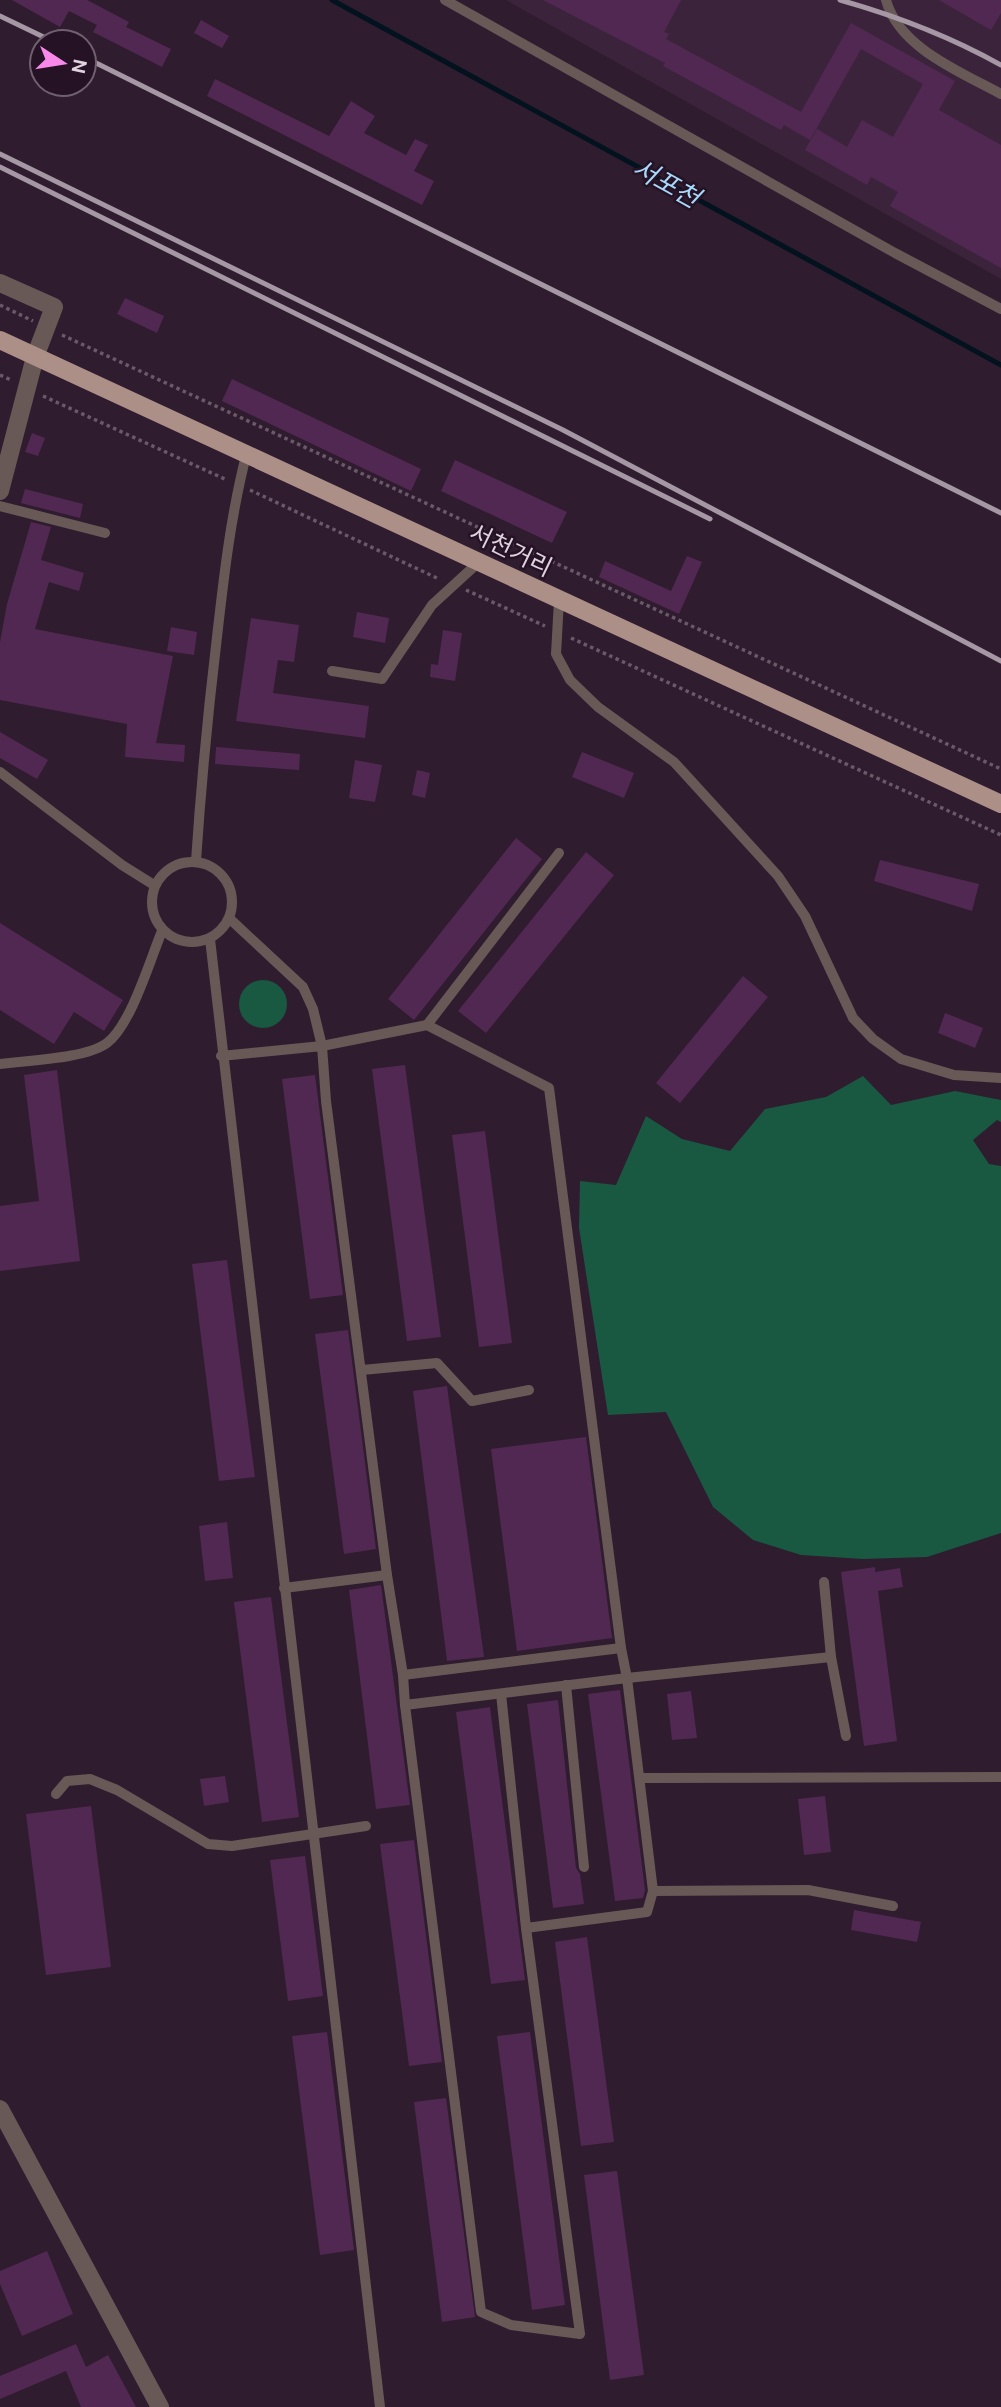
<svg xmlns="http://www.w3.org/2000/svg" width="1001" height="2407" font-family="'DM Sans','Noto Sans KR',sans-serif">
	<rect width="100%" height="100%" fill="#2f1c2f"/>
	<!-- built -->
	<polygon fill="#3b243b" points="506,0 1001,0 1001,279"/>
	<!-- green -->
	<g fill="#195841">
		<circle cx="263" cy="1004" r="24"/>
		<polygon points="863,1076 891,1105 955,1091 1001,1100 1001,1122 997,1120 973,1140 989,1164 1001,1166 1001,1533 927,1557 863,1559 801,1555 753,1540 713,1507 666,1412 608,1415 579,1228 580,1181 616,1185 646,1116 682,1139 730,1151 765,1109 826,1097"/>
	</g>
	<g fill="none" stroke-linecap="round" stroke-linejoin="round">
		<!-- stream -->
		<polyline stroke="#02131f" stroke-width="5" points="332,0 1001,365"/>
	</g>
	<!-- building -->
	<g fill="#512852">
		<polygon points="12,0 87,0 129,22 126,27 171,49 162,67 93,32 97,25 69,11 60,27"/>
		<polygon points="543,0 681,0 664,32 669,34 666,39 801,112 851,23 955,81 939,110 1001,145 1001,268 890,206 898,192 871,177 867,185 805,150 817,129 847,147 862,120 893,137 923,84 861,49 810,140 784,125 781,130 663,66 665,63"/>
		<polygon points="939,0 1001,0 1001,13 991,30"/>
		<polygon points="201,20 229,36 222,48 194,33"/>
		<polygon points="215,79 329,136 351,101 375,116 364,133 406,155 415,139 428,145 414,171 434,181 422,205 207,96"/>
		<polygon points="125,298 164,316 157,333 117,314"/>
		<polygon points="232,379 421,469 411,491 222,401"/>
		<polygon points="32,433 45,438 38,456 25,452"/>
		<polygon points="455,460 567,512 552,543 441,491"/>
		<polygon points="25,489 83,504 80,518 21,503"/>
		<polygon points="31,522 51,527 41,560 84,573 79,591 49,582 35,629 173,656 156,743 185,745 184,762 125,757 127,724 0,700 0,642 7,604"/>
		<polygon points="687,556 702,562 679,614 599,577 605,561 671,591"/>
		<polygon points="357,612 389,618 385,643 353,637"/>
		<polygon points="251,618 299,625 294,662 278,660 273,693 369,706 365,738 236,721"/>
		<polygon points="171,627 197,632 194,655 167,651"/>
		<polygon points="443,630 462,633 455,681 430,677 431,664 438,665"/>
		<polygon points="0,732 48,760 37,779 0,758"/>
		<polygon points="216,747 300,754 299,770 215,764"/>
		<polygon points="582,752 634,773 624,798 572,777"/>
		<polygon points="355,760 382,765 375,802 349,798"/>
		<polygon points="417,770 430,773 425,798 412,795"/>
		<polygon points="516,838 542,859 414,1020 388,999"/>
		<polygon points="586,852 614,875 486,1033 458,1011"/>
		<polygon points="880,860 979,884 972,911 874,881"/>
		<polygon points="0,923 123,1000 104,1031 74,1012 54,1044 0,1010"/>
		<polygon points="743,976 768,997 680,1103 656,1083"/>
		<polygon points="945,1013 983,1028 975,1048 938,1033"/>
		<polygon points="405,1065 441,1337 407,1341 372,1069"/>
		<polygon points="57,1070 80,1261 0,1271 0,1206 39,1201 24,1075"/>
		<polygon points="315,1075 343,1295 310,1299 282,1079"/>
		<polygon points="485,1131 512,1343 479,1347 452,1135"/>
		<polygon points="227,1260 255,1477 219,1481 192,1264"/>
		<polygon points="348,1330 376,1549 344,1554 315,1334"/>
		<polygon points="447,1386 484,1657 447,1661 413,1391"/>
		<polygon points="586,1437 612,1638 517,1651 491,1449"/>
		<polygon points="227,1522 233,1578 205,1581 199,1526"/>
		<polygon points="875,1567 875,1572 900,1568 903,1587 878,1591 897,1741 864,1746 841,1572"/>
		<polygon points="381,1585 410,1805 376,1809 349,1590"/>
		<polygon points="271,1597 299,1817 262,1822 234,1602"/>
		<polygon points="620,1690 645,1890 643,1898 615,1901 588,1694"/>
		<polygon points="691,1691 697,1738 672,1740 667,1694"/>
		<polygon points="558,1700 576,1868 580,1874 584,1904 553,1908 527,1704"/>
		<polygon points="490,1707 525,1980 491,1984 456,1712"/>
		<polygon points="225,1776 229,1802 204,1806 200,1779"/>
		<polygon points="825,1796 831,1852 804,1855 798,1799"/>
		<polygon points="91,1806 111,1967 46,1975 26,1814"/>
		<polygon points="414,1840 442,2062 409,2066 380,1844"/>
		<polygon points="305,1856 323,1996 288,2001 270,1860"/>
		<polygon points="854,1910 921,1922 917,1942 851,1930"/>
		<polygon points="587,1937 614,2142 581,2146 555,1942"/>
		<polygon points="327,2032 354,2250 320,2255 292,2036"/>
		<polygon points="530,2032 565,2305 532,2310 497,2036"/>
		<polygon points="446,2098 475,2317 442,2322 414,2102"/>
		<polygon points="617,2171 644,2375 610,2380 584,2175"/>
		<polygon points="47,2251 73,2314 22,2336 0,2284 0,2271"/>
		<polygon points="76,2344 86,2367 108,2355 136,2407 81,2407 66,2371 0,2399 0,2376"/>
	</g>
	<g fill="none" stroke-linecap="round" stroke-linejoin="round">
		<!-- path -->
		<g stroke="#6a5969" stroke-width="3.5" stroke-dasharray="3.5 3.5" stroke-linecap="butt">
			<polyline points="0,305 33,321"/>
			<polyline points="62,335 1001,769"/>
			<polyline points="0,375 11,380"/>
			<polyline points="43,396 227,480"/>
			<polyline points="250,490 439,579"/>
			<polyline points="466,590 545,626"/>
			<polyline points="571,638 1001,835"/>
		</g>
		<!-- service -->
		<g stroke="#685956" stroke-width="10">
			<polyline points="445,0 895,253 1001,309"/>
			<path d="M886,0C899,48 961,72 1001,94"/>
			<polyline points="0,506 105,533"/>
			<polyline points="559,600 556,654 570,680 598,707 674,762 778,876 805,916 853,1018 873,1039 901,1059 954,1075 1001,1078"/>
			<polyline points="332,671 382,679 432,605 480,561"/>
			<polyline points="0,772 122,865 154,885"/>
			<path d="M196,861C201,786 208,712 217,637C224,575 231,513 247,452"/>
			<circle cx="192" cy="902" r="40"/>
			<polyline points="230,919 303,987 313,1009 322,1046 427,1025 549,1088 621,1648 627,1678 831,1657"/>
			<polyline points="210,939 380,2407"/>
			<polyline points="427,1025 559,853"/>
			<polyline points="221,1056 322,1046 326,1101 387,1575 403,1675"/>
			<path d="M0,1064C28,1060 85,1059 107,1043C131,1025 150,960 162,931"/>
			<polyline points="362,1370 437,1363 472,1401 529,1390"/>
			<polyline points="824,1582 831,1657 846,1736"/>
			<polyline points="284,1588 387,1575"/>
			<polyline points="621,1648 403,1675 405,1705 627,1678 653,1891 808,1890 893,1906"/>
			<polyline points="566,1685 584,1867"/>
			<polyline points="405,1705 481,2312 511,2325 580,2334 526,1928 501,1694"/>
			<polyline points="642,1778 1001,1777"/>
			<polyline points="56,1794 67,1781 90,1779 117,1790 208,1844 232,1846 366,1826"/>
			<polyline points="526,1928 647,1912 653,1891"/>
		</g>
		<!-- minor -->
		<polyline stroke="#685956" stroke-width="18" points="0,283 54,307 35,357"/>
		<!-- tertiary -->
		<g stroke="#685956" stroke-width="18">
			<polyline points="0,491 35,357"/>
			<polyline points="0,2109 160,2407"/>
		</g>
		<!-- primary -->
		<polyline stroke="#ac8f87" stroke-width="18" points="0,340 1001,804"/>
		<!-- rail -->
		<g stroke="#a697a5" stroke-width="5">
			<path d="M840,0C897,16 949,36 1001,65"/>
			<polyline points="0,16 54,42"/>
			<polyline points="84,57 1001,513"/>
			<polyline points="0,154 563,430 1001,661"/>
			<polyline points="0,167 710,519"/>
		</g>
	</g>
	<g text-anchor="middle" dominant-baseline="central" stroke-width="5" stroke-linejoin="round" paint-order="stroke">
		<!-- street labels -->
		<g font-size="24" fill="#e0d3df" stroke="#251325">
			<text transform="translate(511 550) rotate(26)">서천거리</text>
		</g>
		<!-- water labels -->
		<g font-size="26" font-style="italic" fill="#a6d9fb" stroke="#251325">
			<text transform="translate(666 183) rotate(29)">서포천</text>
		</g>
	</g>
	<!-- north arrow -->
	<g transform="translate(63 63) rotate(102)"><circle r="33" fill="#251325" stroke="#70606f" stroke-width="2"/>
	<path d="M0-5L12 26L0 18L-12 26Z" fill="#f888ea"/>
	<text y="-10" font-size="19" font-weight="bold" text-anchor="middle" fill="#e0d3df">N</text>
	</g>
</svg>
